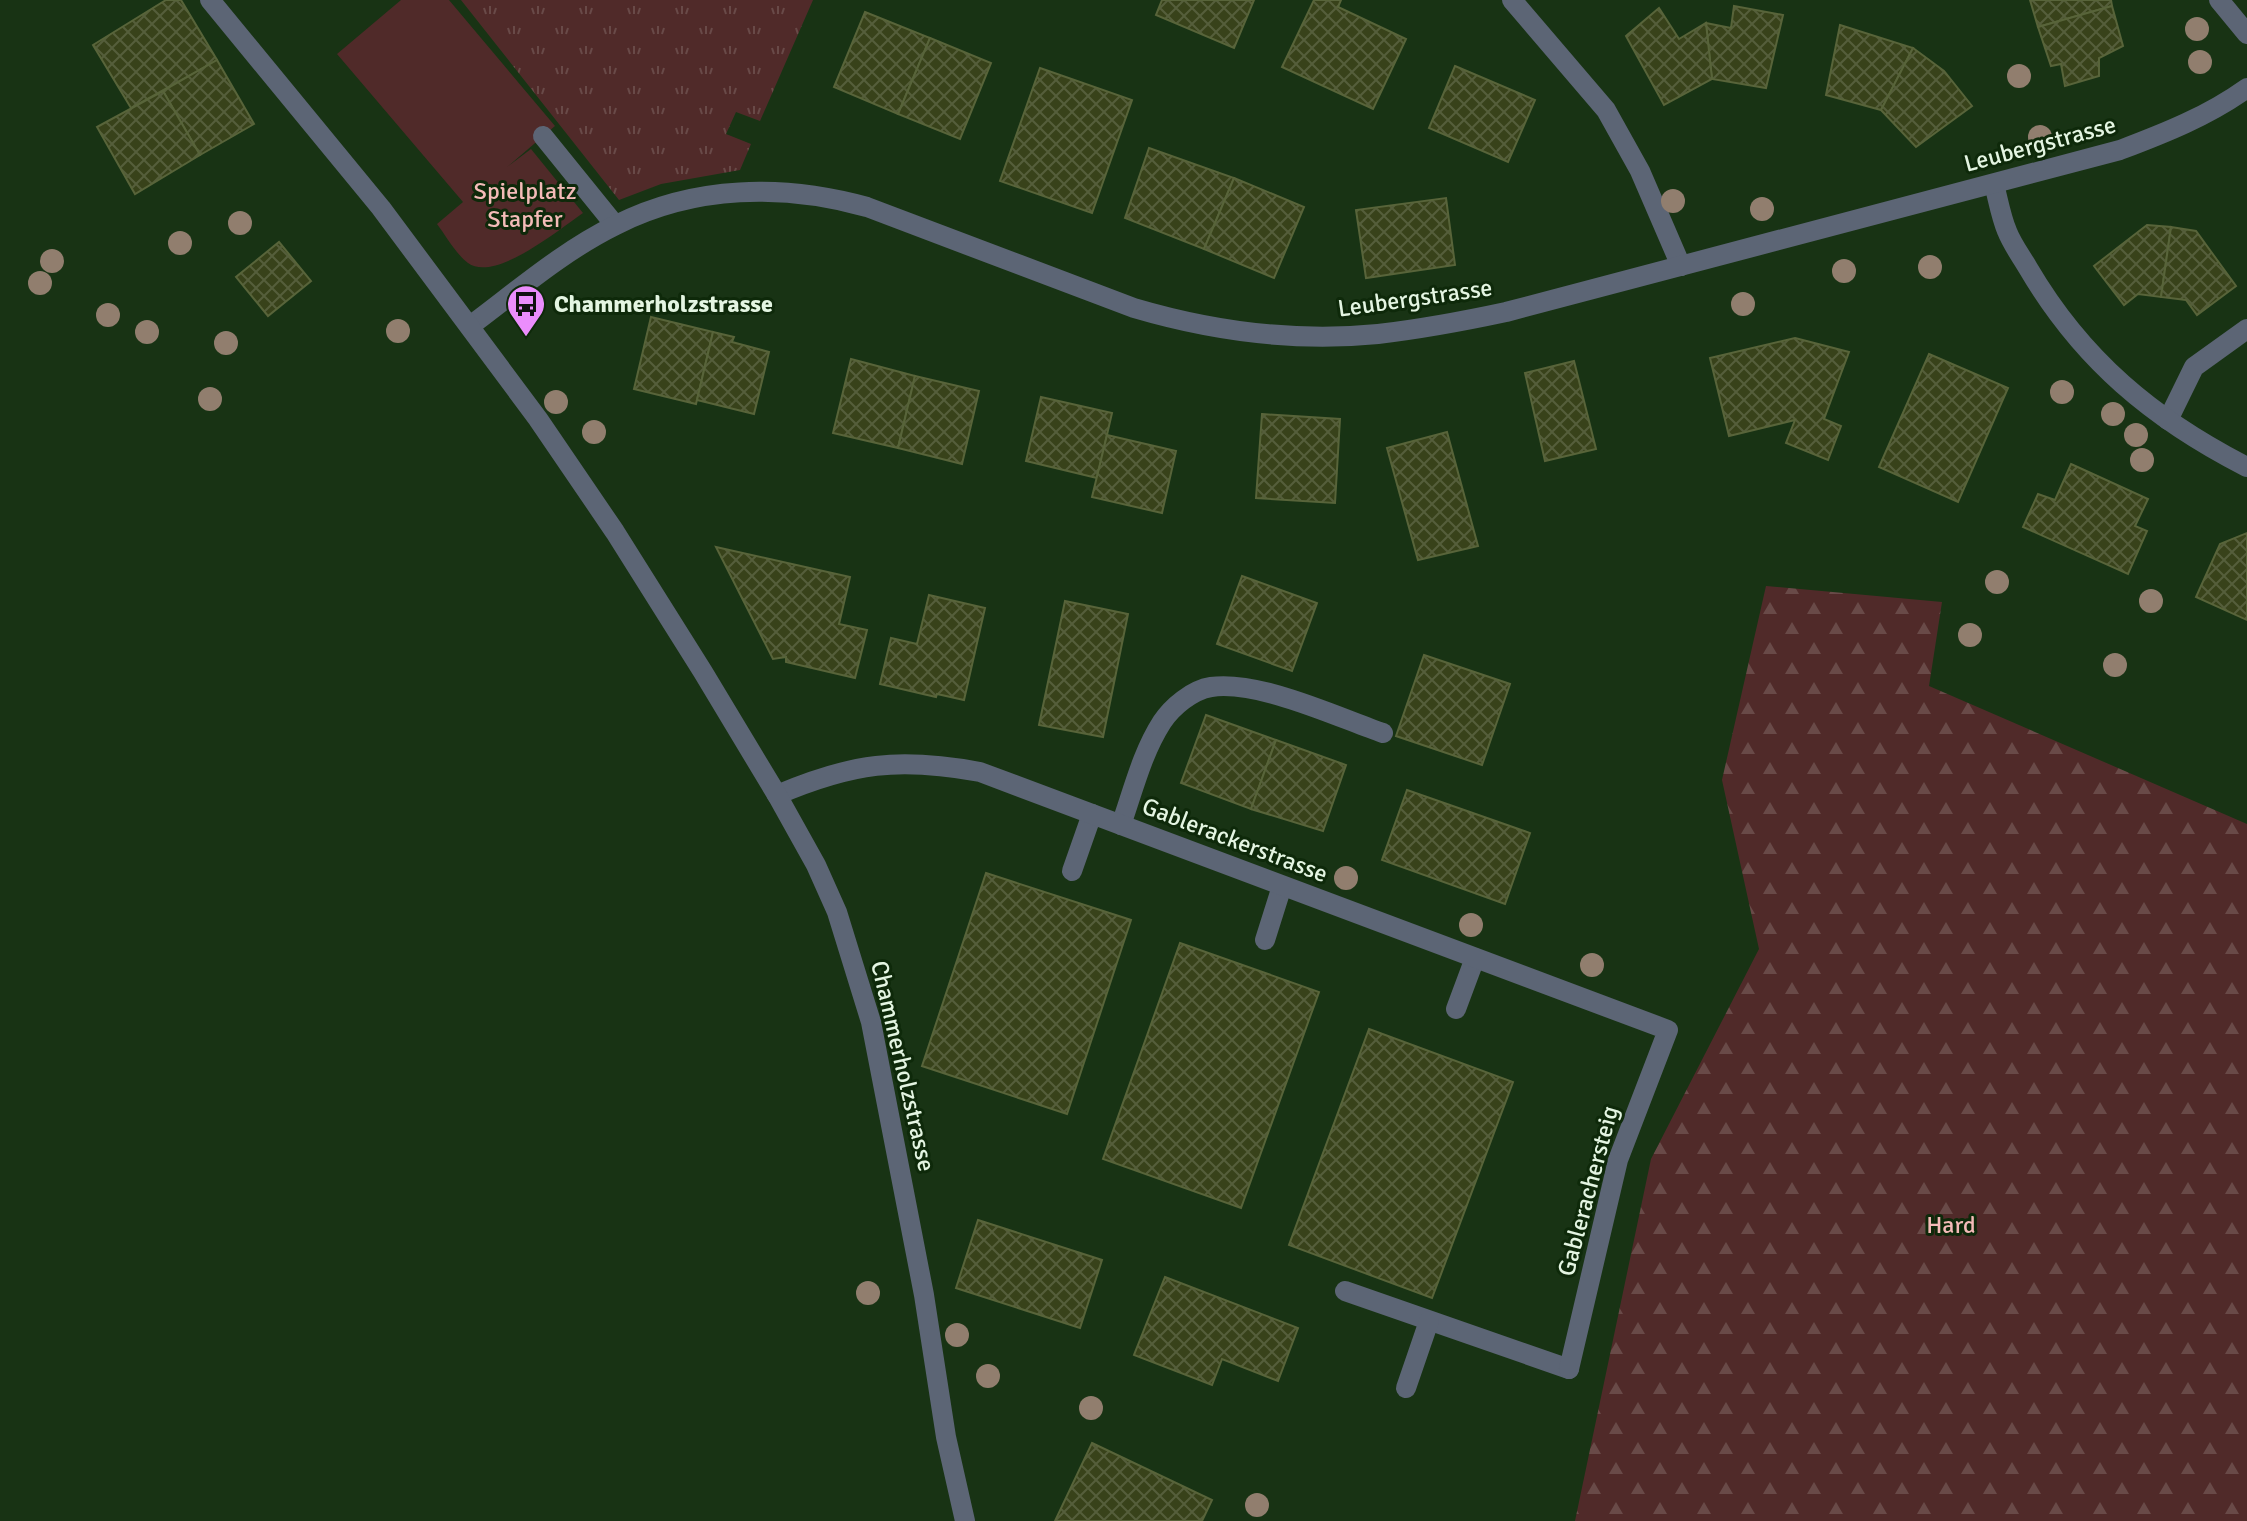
<svg xmlns="http://www.w3.org/2000/svg" width="2247" height="1521" font-family="Signika,sans-serif">
	<defs>
		<pattern id="grass-tufts" width="24" height="20" patternUnits="userSpaceOnUse" patternTransform="scale(2)"><rect width="24" height="20" fill="#502a29"/><path d="M3 7l-1-3M5 7V3M7 7l1-3M15 17l-1-3M17 17v-4M19 17l1-3" fill="none" stroke="#694a48"/></pattern>
		<pattern id="forest-firs" width="22" height="20" patternUnits="userSpaceOnUse" patternTransform="scale(2)"><rect width="22" height="20" fill="#502a29"/><path d="M5 1l3.5 6h-7zM16 11l3.5 6h-7z" fill="#694a48"/></pattern>
		<pattern id="building-cross-hatch" width="8" height="8" patternUnits="userSpaceOnUse" patternTransform="scale(2)"><rect width="8" height="8" fill="#38421a"/><path d="M0 0l8 8M0 8l8-8" fill="none" stroke="#555e3b"/></pattern>
	</defs>
	<rect width="100%" height="100%" fill="#183314"/>
	<!-- grass -->
	<polygon fill="url(#grass-tufts)" points="461,0 813,0 760,121 736,112 726,134 751,144 740,170 661,184 619,200"/>
	<!-- forest -->
	<polygon fill="url(#forest-firs)" points="1766,586 1942,602 1929,686 2247,824 2247,1521 1575,1521 1651,1159 1759,949 1722,780"/>
	<!-- park -->
	<path fill="#502a29" d="M401,0H449L555,126L507,167L531,149L583,213C561,228 495,283 468,263C456,254 446,236 437,224L463,202L337,54Z"/>
	<!-- building -->
	<g fill="url(#building-cross-hatch)" stroke="#58643a" stroke-width="2">
		<polygon points="166,0 181,0 217,60 131,108 93,45"/>
		<polygon points="1162,0 1254,0 1234,48 1156,15"/>
		<polygon points="1314,0 1341,0 1338,7 1406,39 1373,109 1282,67"/>
		<polygon points="2030,0 2111,0 2112,6 2038,27"/>
		<polygon points="1734,6 1783,15 1766,88 1712,79 1706,23 1731,28"/>
		<polygon points="2112,6 2123,46 2099,58 2099,76 2065,86 2061,64 2051,66 2038,27"/>
		<polygon points="1659,8 1679,39 1706,23 1712,79 1664,105 1626,36"/>
		<polygon points="865,12 930,38 898,114 834,87"/>
		<polygon points="1840,25 1913,48 1881,110 1826,95"/>
		<polygon points="930,38 991,63 960,139 898,114"/>
		<polygon points="1913,48 1944,71 1972,106 1916,147 1881,110"/>
		<polygon points="217,60 254,124 200,155 163,91"/>
		<polygon points="1455,66 1535,100 1508,162 1429,128"/>
		<polygon points="1040,68 1132,100 1092,213 1000,181"/>
		<polygon points="163,91 200,155 135,194 97,127"/>
		<polygon points="1149,148 1234,178 1204,249 1125,218"/>
		<polygon points="1234,178 1304,207 1274,278 1204,249"/>
		<polygon points="1446,198 1455,265 1366,278 1356,210"/>
		<polygon points="2147,225 2171,227 2161,297 2138,294 2124,305 2094,266"/>
		<polygon points="2171,227 2196,231 2236,286 2197,315 2186,300 2161,297"/>
		<polygon points="279,242 311,281 268,316 236,277"/>
		<polygon points="651,317 713,332 696,404 634,389"/>
		<polygon points="713,332 734,337 732,342 769,352 754,414 697,400"/>
		<polygon points="1795,338 1849,352 1824,419 1841,426 1828,460 1786,443 1795,420 1729,436 1710,358"/>
		<polygon points="1929,354 2008,388 1958,502 1879,467"/>
		<polygon points="851,359 915,376 898,448 833,433"/>
		<polygon points="1574,361 1596,449 1545,461 1525,373"/>
		<polygon points="915,376 979,391 962,464 898,448"/>
		<polygon points="1041,397 1112,413 1097,478 1026,461"/>
		<polygon points="1262,414 1340,419 1335,503 1256,498"/>
		<polygon points="1447,432 1478,546 1418,560 1387,448"/>
		<polygon points="1107,435 1176,451 1162,513 1092,497"/>
		<polygon points="2071,464 2148,499 2135,526 2147,531 2128,574 2023,527 2038,494 2055,500"/>
		<polygon points="2247,533 2247,620 2196,597 2220,544"/>
		<polygon points="716,547 850,577 839,624 867,630 855,678 786,662 786,657 773,659"/>
		<polygon points="1242,576 1317,603 1292,671 1217,644"/>
		<polygon points="929,595 985,608 964,700 937,694 936,697 880,684 891,638 917,644"/>
		<polygon points="1065,601 1128,614 1103,737 1039,725"/>
		<polygon points="1424,655 1510,684 1482,765 1396,736"/>
		<polygon points="1206,715 1276,740 1251,809 1181,783"/>
		<polygon points="1276,740 1346,765 1323,831 1251,809"/>
		<polygon points="1407,790 1530,833 1505,904 1382,860"/>
		<polygon points="986,873 1131,920 1067,1114 922,1066"/>
		<polygon points="1180,943 1319,992 1241,1208 1103,1159"/>
		<polygon points="1369,1029 1513,1082 1432,1298 1289,1245"/>
		<polygon points="978,1220 1102,1260 1080,1328 956,1288"/>
		<polygon points="1165,1277 1298,1328 1278,1381 1222,1359 1212,1385 1134,1355"/>
		<polygon points="1092,1443 1212,1500 1202,1521 1055,1521"/>
	</g>
	<g fill="none" stroke-linecap="round" stroke-linejoin="round">
		<!-- service -->
		<g stroke="#5c6575" stroke-width="20">
			<polyline points="543,136 615,225"/>
			<polyline points="2168,420 2194,367 2247,329"/>
			<path d="M1121,825C1133,791 1142,753 1162,722C1172,707 1192,690 1211,687C1259,680 1337,717 1383,733"/>
			<polyline points="1072,871 1092,814"/>
			<polyline points="1265,940 1282,886"/>
			<polyline points="1456,1009 1475,958"/>
			<polyline points="1345,1291 1569,1369"/>
			<polyline points="1406,1388 1429,1321"/>
		</g>
		<!-- minor -->
		<g stroke="#5c6575" stroke-width="20">
			<polyline points="1512,0 1606,110 1640,171 1681,266"/>
			<polyline points="2219,0 2247,34"/>
			<path d="M1994,184C1998,199 2001,217 2007,231C2012,244 2021,256 2028,268C2082,360 2153,419 2247,467"/>
			<path d="M470,326C517,291 563,251 616,225C695,185 783,184 867,207L1134,308C1212,331 1297,342 1378,334C1421,329 1464,321 1506,312L2120,150C2165,133 2208,116 2247,88"/>
			<path d="M777,795C852,763 899,757 980,772L1668,1030L1618,1160L1569,1369"/>
		</g>
		<!-- tertiary -->
		<polyline stroke="#5c6575" stroke-width="20" points="210,0 381,208 538,419 615,532 703,672 777,795 816,865 837,912 871,1022 924,1295 946,1437 965,1521"/>
	</g>
	<!-- trees -->
	<g fill="#917e6e">
		<circle cx="2197" cy="29" r="12"/>
		<circle cx="2200" cy="62" r="12"/>
		<circle cx="2019" cy="76" r="12"/>
		<circle cx="2040" cy="137" r="12"/>
		<circle cx="1673" cy="201" r="12"/>
		<circle cx="1762" cy="209" r="12"/>
		<circle cx="240" cy="223" r="12"/>
		<circle cx="180" cy="243" r="12"/>
		<circle cx="52" cy="261" r="12"/>
		<circle cx="1930" cy="267" r="12"/>
		<circle cx="1844" cy="271" r="12"/>
		<circle cx="40" cy="283" r="12"/>
		<circle cx="1743" cy="304" r="12"/>
		<circle cx="108" cy="315" r="12"/>
		<circle cx="398" cy="331" r="12"/>
		<circle cx="147" cy="332" r="12"/>
		<circle cx="226" cy="343" r="12"/>
		<circle cx="2062" cy="392" r="12"/>
		<circle cx="210" cy="399" r="12"/>
		<circle cx="556" cy="402" r="12"/>
		<circle cx="2113" cy="414" r="12"/>
		<circle cx="594" cy="432" r="12"/>
		<circle cx="2136" cy="435" r="12"/>
		<circle cx="2142" cy="460" r="12"/>
		<circle cx="1997" cy="582" r="12"/>
		<circle cx="2151" cy="601" r="12"/>
		<circle cx="1970" cy="635" r="12"/>
		<circle cx="2115" cy="665" r="12"/>
		<circle cx="1346" cy="878" r="12"/>
		<circle cx="1471" cy="925" r="12"/>
		<circle cx="1592" cy="965" r="12"/>
		<circle cx="868" cy="1293" r="12"/>
		<circle cx="957" cy="1335" r="12"/>
		<circle cx="988" cy="1376" r="12"/>
		<circle cx="1091" cy="1408" r="12"/>
		<circle cx="1257" cy="1505" r="12"/>
	</g>
	<!-- icons -->
	<defs>
		<g id="bus-pin" transform="scale(2)"><path d="M0 17L-7.5 6A9.5 9.5 0 1 1 7.5 6Z" fill="#eb8dfc" stroke="#0e290a"/><path d="M-5-6H5V4H4V6H2V4H-2V6H-4V4H-5ZM-3.5-4V0h7V-4ZM-3.5 1.2v1.5H-2V1.2ZM2 1.2v1.5H3.5V1.2Z" fill="#111"/></g>
	</defs>
	<g fill-rule="evenodd">
		<use href="#bus-pin" x="526" y="304"/>
	</g>
	<g text-anchor="middle" dominant-baseline="central" stroke-width="6" stroke-linejoin="round" paint-order="stroke">
		<!-- street labels -->
		<g font-size="24" fill="#e4f5e2" stroke="#0e290a">
			<text transform="translate(2040 144) rotate(-15)">Leubergstrasse</text>
			<text transform="translate(1415 298) rotate(-8)">Leubergstrasse</text>
			<text transform="translate(1235 840) rotate(21)">Gablerackerstrasse</text>
			<text transform="translate(903 1066) rotate(77)">Chammerholzstrasse</text>
			<text transform="translate(1588 1191) rotate(-75)">Gablerachersteig</text>
		</g>
		<!-- park labels -->
		<g font-size="24" fill="#f4bbb8" stroke="#0e290a">
			<text x="525" y="191">Spielplatz<tspan x="525" dy="28">Stapfer</tspan></text>
			<text x="1951" y="1225">Hard</text>
		</g>
		<!-- poi labels -->
		<g font-size="24" font-weight="bold" fill="#e4f5e2" stroke="#0e290a" text-anchor="start">
			<text x="554" y="304">Chammerholzstrasse</text>
		</g>
	</g>
</svg>
